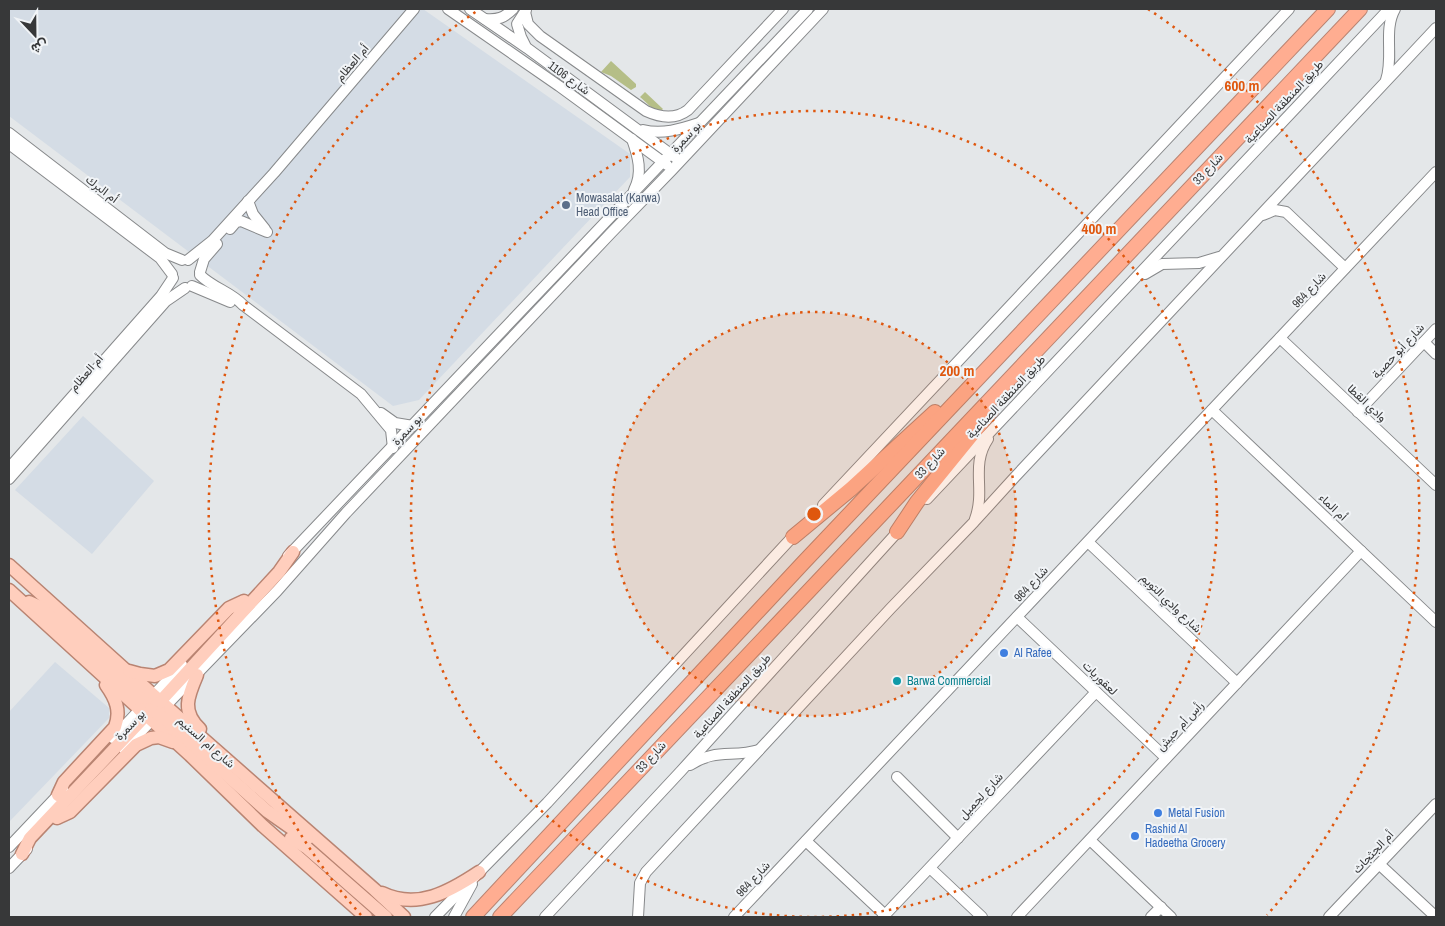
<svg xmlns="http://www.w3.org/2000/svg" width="1445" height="926" font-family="'Archivo Narrow',Vazirmatn,sans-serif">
	<rect width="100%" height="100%" fill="#e4e7e9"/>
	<!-- built -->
	<g fill="#d4dce5">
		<polygon points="9,9 423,9 630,154 630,177 419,400 393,406 9,116"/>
		<polygon points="83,416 154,481 92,554 15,490"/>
		<polygon points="55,662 109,708 109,718 9,822 9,712"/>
	</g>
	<!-- green -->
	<g fill="#b5be87">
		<polygon points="611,61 636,84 636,87 631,90 611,76 601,72"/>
		<path d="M645,92L663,109L662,110C651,111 648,103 640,97Z"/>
	</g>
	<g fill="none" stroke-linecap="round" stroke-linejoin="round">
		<!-- minor casing -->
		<g stroke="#87898b" stroke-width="12">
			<g id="minor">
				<polyline points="448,9 559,86 667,165"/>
				<polyline points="470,9 527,48 676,158"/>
				<path d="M525,12L528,24L540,36L646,111C659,117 675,120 688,110L783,9"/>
				<path d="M485,19C498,20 504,18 513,9"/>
				<polyline points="525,45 521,37 517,24 526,10"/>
				<path d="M1386,80C1394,57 1383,30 1395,9"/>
				<path d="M643,130C662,135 681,129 699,123"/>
				<polyline points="9,133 165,253 182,260"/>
				<path d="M632,139C638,156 643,173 634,190"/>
				<polyline points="9,144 160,258 172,274"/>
				<polyline points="248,201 253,214 265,229"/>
				<polyline points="1263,215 1275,210 1286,212 1345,268"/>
				<polyline points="230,229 236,222 241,221 267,232"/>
				<polyline points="188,260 212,241 274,173 414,9"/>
				<polyline points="200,272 204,259 217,244"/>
				<polyline points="1145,274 1162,264 1199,263 1219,257"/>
				<path d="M200,275C213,288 231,292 243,305L361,394L391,430L393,448"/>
				<polyline points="192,286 230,302"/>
				<polyline points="1280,338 1436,485"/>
				<polyline points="1424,342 1436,354"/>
				<polyline points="1212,410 1436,622"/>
				<polyline points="1358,412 1436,329"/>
				<polyline points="381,413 395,423 413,426"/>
				<polyline points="9,468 161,296 173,278"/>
				<polyline points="9,479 166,301 185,288"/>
				<polyline points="927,499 1389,9"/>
				<polyline points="823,505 1289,9"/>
				<path d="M975,519C986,489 970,466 988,439"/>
				<polyline points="1088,542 1237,683"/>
				<polyline points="288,556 808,9"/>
				<polyline points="1017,617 1166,758"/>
				<polyline points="113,738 182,665"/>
				<polyline points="124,749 277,591 346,513 611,233 672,170 823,9"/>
				<path d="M690,765C716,748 732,758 759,750"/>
				<polyline points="897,777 958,838"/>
				<polyline points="1090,840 1171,917"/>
				<polyline points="806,841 885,915"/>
				<polyline points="9,847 63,790"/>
				<polyline points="1379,864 1436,917"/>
				<polyline points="9,868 27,849"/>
				<polyline points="930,868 982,917"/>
				<polyline points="435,917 547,803 797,532"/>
				<polyline points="454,917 472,884"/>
				<polyline points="545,917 681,771 902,527"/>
				<polyline points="638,917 640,883 646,872 891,608 974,522 1014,478 1436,28"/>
				<polyline points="734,917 1436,172"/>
				<polyline points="883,917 1096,692"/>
				<polyline points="1017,917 1361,551"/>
				<polyline points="1151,917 1161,907"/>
				<polyline points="1329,917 1436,804"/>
			</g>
		</g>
		<!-- major casing -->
		<g stroke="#b98472" stroke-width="15">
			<g id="major">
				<polyline points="9,565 160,701 375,890 404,917"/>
				<polyline points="9,590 190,755 263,826 366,917"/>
				<polyline points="29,602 40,607 146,703 159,707"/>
				<polyline points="129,671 140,674 155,676 169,670 229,608 244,601"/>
				<path d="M197,675C188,696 181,711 200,729"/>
				<polyline points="156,706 279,572 293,552"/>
				<polyline points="139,709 151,710 159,714 267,811 307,839"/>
				<path d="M58,795L64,782L115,727C121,711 116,699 106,685"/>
				<polyline points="57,818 70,812 136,745 151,738 159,737 173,742"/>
				<polyline points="291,838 307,848 386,917"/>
				<polyline points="22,854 30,838 151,710"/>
				<path d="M382,893C417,910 449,892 479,872"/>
			</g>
		</g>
		<!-- highway casing -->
		<g stroke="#b98472" stroke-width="16">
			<g id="highway">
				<polyline points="897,532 917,502 991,411"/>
				<polyline points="793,537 851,489 935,412"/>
				<polyline points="473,917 803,563 1328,9"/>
				<polyline points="500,917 1360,9"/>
			</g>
		</g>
		<!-- minor -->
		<use href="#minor" stroke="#fff" stroke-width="10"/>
		<!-- major -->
		<use href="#major" stroke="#ffcebd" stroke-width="12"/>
		<!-- highway -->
		<use href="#highway" stroke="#ffad91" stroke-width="14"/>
	</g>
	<!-- distance rings -->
	<circle cx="814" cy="514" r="202" fill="#df570e" fill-opacity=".12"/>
	<g fill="none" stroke="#df570e" stroke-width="2.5" stroke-dasharray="2.5 5">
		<circle cx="814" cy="514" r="202"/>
		<circle cx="814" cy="514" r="403"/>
		<path d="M361 915A605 605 0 0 1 480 9M1148 9A605 605 0 0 1 1267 915"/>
	</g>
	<!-- markers -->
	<circle fill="#5c6f8a" stroke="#f1f4f7" stroke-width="2" cx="566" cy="205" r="5"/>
	<g fill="#3f7fe0" stroke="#f1f4f7" stroke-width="2">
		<circle cx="1004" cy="653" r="5"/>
		<circle cx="1158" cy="813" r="5"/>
		<circle cx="1135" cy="836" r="5"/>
	</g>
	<circle fill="#0f9aa8" stroke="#f1f4f7" stroke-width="2" cx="897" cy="681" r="5"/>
	<g text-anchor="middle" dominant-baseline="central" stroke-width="4" stroke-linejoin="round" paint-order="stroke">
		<!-- street labels -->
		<g font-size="12" fill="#373839" stroke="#f1f4f7">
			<text transform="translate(352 63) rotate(-50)">أم العظام</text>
			<text transform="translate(569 78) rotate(36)">شارع 1106</text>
			<text transform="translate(1284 102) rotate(-47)">طريق المنطقة الصناعية</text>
			<text transform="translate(686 137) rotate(-47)">بو سمرة</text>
			<text transform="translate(1208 169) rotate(-47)">شارع 33</text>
			<text transform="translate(102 189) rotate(37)">أم البرك</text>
			<text transform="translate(1309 290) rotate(-47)">شارع 964</text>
			<text transform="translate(1398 351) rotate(-47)">شارع أبو حصية</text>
			<text transform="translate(86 373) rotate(-49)">أم العظام</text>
			<text transform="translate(1006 397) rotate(-47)">طريق المنطقة الصناعية</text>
			<text transform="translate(1367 403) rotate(43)">وادي القطا</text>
			<text transform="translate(407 430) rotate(-47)">بو سمرة</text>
			<text transform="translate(930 463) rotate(-47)">شارع 33</text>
			<text transform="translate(1333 507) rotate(43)">أم الماء</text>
			<text transform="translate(1031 584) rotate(-47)">شارع 964</text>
			<text transform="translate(1171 603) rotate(44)">شارع وادي التويم</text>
			<text transform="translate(1100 678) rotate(44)">لعقوريات</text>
			<text transform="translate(732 696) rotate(-48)">طريق المنطقة الصناعية</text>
			<text transform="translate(130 725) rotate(-46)">بو سمرة</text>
			<text transform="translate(1180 726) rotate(-47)">رأس أم حيش</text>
			<text transform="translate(206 742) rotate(41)">شارع ام السنيم</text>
			<text transform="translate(651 757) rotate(-47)">شارع 33</text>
			<text transform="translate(981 796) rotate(-47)">شارع لجميل</text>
			<text transform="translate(1373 852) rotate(-47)">أم الجثجاث</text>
			<text transform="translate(753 879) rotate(-47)">شارع 964</text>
		</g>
		<!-- service labels -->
		<g font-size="12" fill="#4e5e75" stroke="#f1f4f7" text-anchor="start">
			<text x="576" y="198">Mowasalat (Karwa)<tspan x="576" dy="14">Head Office</tspan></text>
		</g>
		<!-- shop labels -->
		<g font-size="12" fill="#366cbe" stroke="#f1f4f7" text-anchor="start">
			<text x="1014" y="653">Al Rafee</text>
			<text x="1168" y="813">Metal Fusion</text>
			<text x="1145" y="829">Rashid Al<tspan x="1145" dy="14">Hadeetha Grocery</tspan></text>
		</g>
		<!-- culture labels -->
		<g font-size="12" fill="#0d838f" stroke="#f1f4f7" text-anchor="start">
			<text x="907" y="681">Barwa Commercial</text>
		</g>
	</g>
	<circle cx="814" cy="514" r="8" fill="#df570e" stroke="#f1f4f7" stroke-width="2.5"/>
	<g font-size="15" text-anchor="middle" font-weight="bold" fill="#df570e" stroke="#f1f4f7" stroke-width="4" stroke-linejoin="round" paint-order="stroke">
		<text x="1242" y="91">600 m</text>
		<text x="1099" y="234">400 m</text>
		<text x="957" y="376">200 m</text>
	</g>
	<!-- border -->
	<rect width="1445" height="926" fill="none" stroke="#373839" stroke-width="20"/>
	<!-- north arrow -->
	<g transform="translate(35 35) rotate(158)" stroke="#f1f4f7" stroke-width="4" paint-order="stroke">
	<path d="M0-4L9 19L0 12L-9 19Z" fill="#373839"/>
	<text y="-8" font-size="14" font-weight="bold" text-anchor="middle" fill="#373839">ش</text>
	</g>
</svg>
